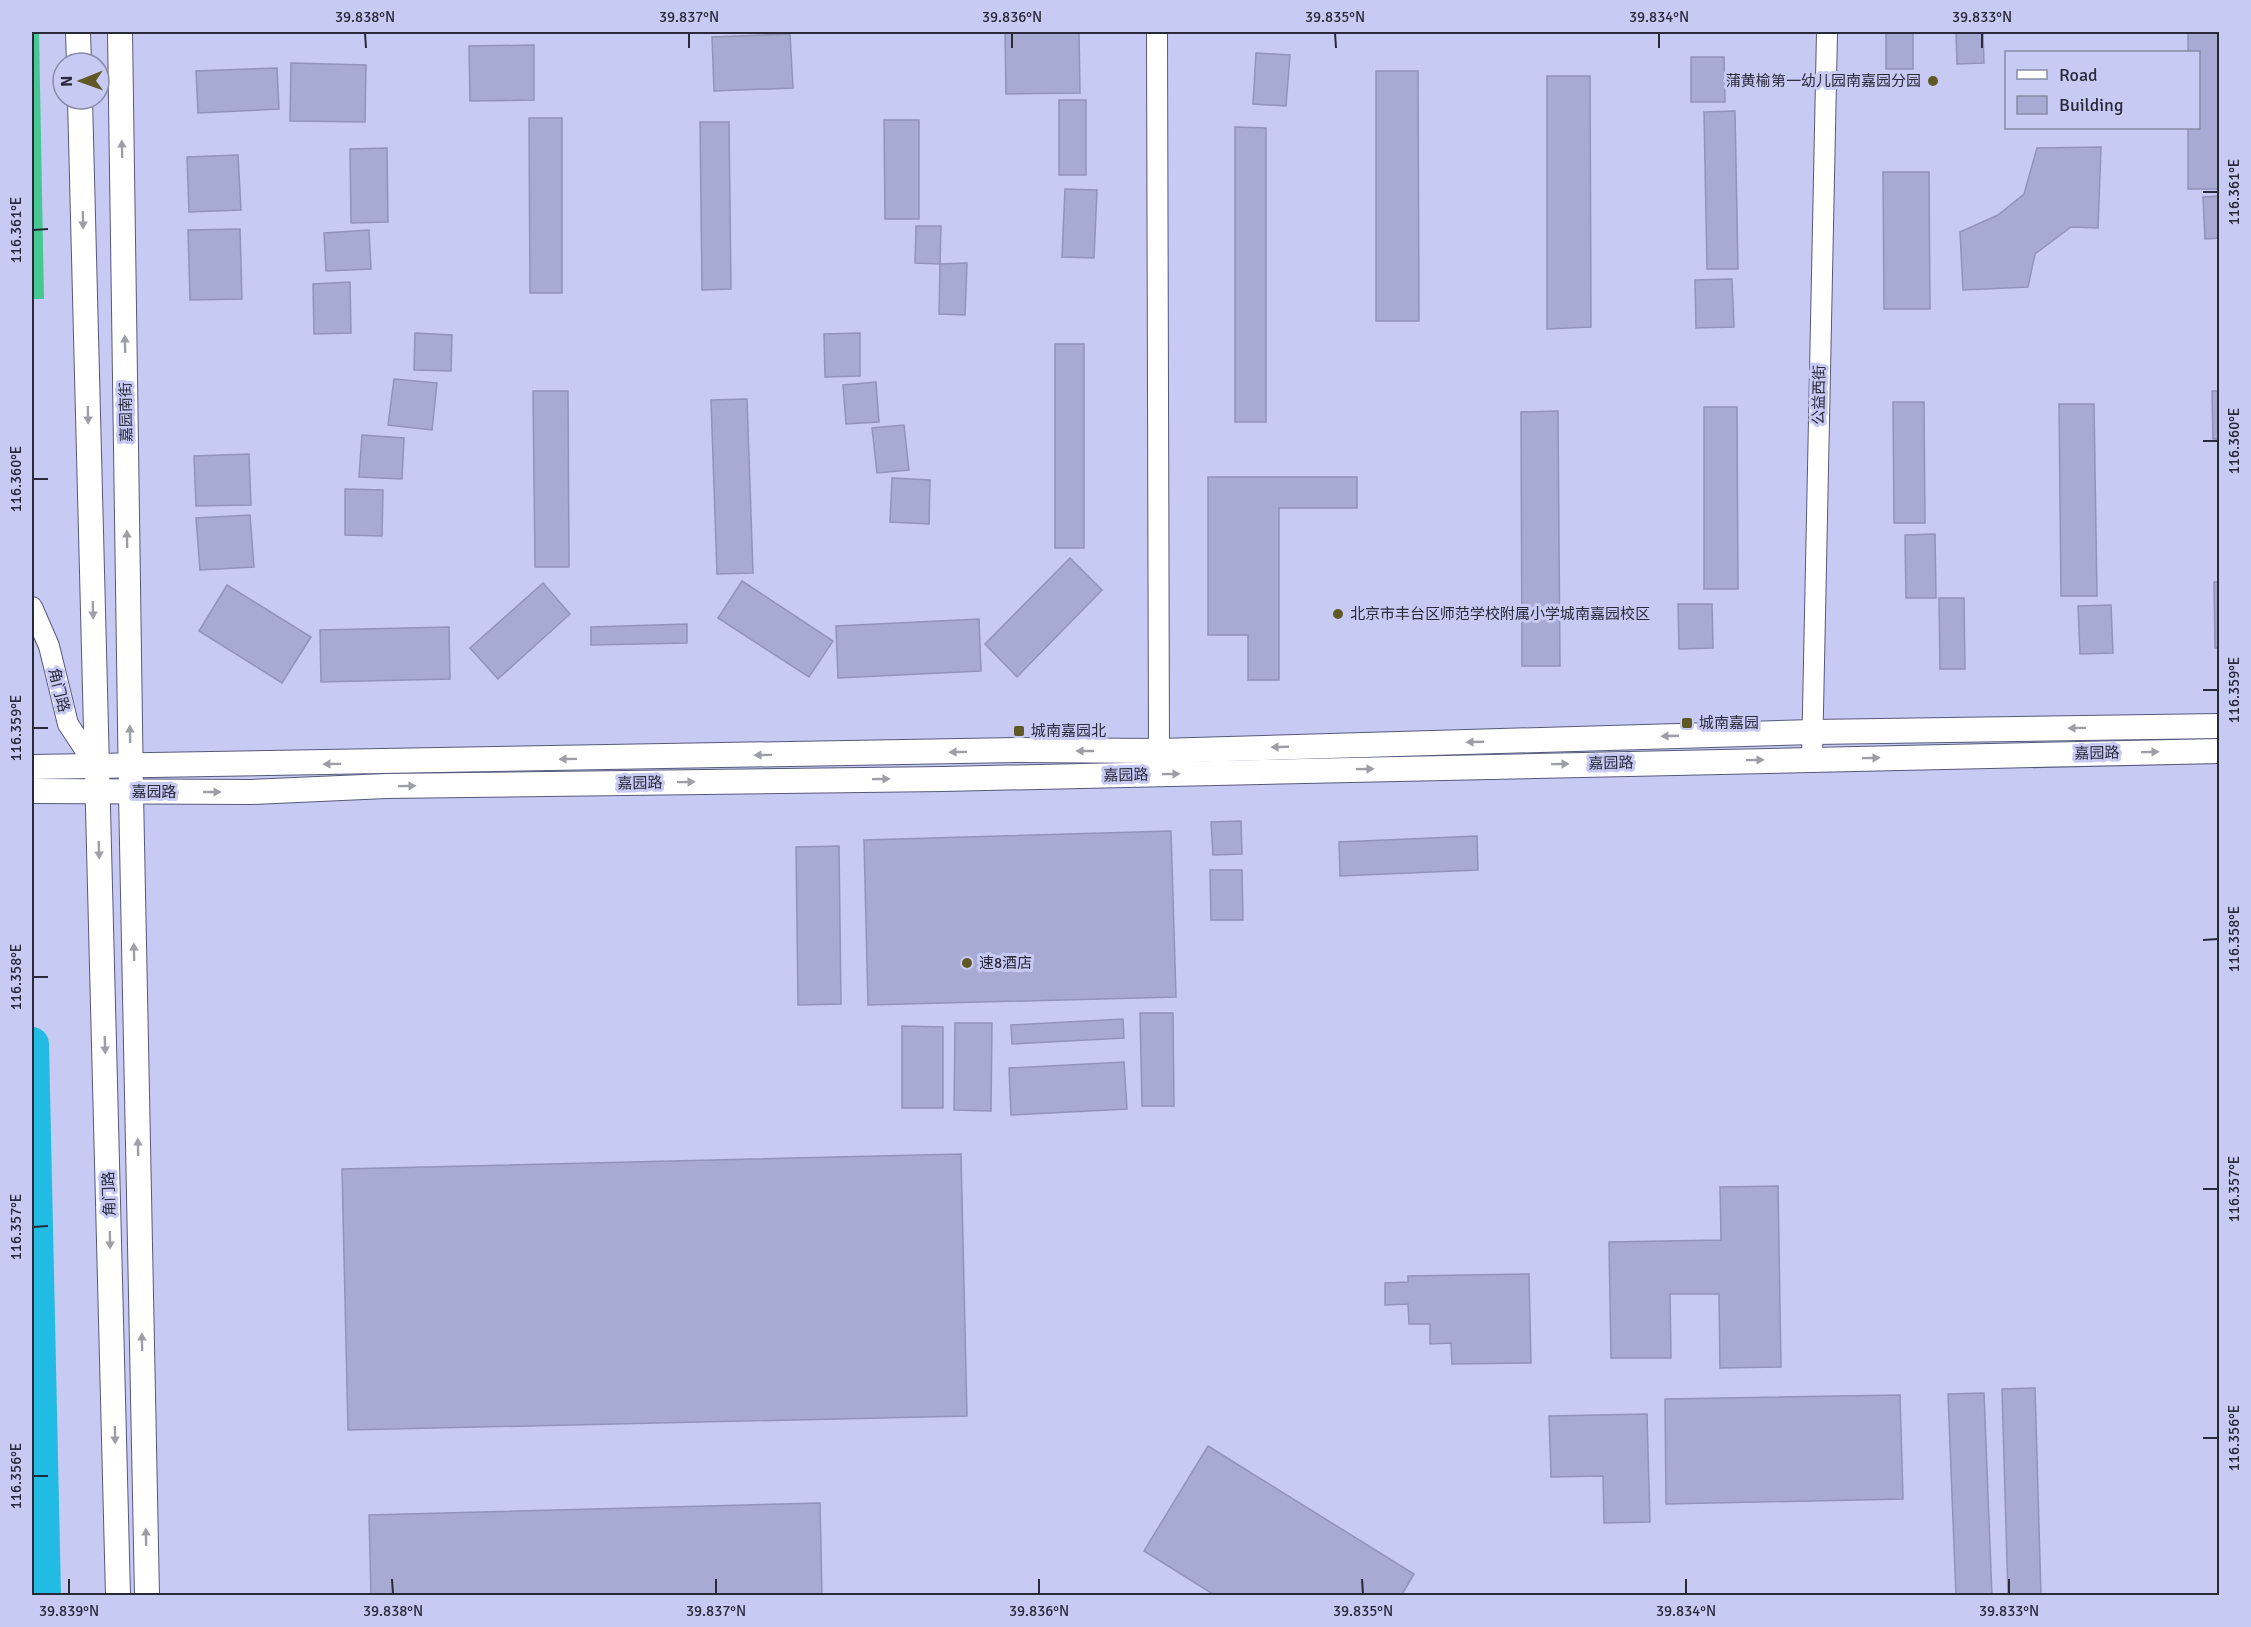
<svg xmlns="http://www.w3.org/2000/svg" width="2251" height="1627" font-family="Signika,'Noto Sans SC',sans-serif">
	<rect width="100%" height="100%" fill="#c7caf3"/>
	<!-- green -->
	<polygon fill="#47c892" points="32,32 39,32 44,299 32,299"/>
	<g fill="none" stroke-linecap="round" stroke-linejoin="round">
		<!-- river -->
		<polyline stroke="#22bbe4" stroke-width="34" points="32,1044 44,1596"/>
	</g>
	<!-- building -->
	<g fill="#a7aad2" stroke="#9193ba" stroke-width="1.5">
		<polygon points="1005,32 1079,32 1080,93 1006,94"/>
		<rect x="1886" y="32" width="27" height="37"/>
		<polygon points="1956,32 1983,32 1984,63 1957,64"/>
		<polygon points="2188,32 2220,32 2220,189 2188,189 2188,128 2198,128 2198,52 2188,52"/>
		<polygon points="790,34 793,88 714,91 712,37"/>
		<polygon points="534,45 534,100 470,101 469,46"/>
		<polygon points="1256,53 1290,55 1286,106 1253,104"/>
		<polygon points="1691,57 1724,57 1725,102 1691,102"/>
		<polygon points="291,63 366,65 365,122 290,121"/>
		<polygon points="277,68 279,109 198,113 196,71"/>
		<polygon points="1376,71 1418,71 1419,321 1376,321"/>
		<polygon points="1547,76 1590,76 1591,327 1547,329"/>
		<rect x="1059" y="100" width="27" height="75"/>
		<polygon points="1735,111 1738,269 1707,269 1704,112"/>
		<polygon points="529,118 562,118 562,293 530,293"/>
		<polygon points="884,120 919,120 919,219 885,219"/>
		<polygon points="700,122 729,122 731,289 702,290"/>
		<polygon points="1235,127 1266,128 1266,422 1235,422"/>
		<polygon points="2101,147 2098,228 2071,227 2035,254 2028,287 1963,290 1960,232 1998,215 2024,194 2037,148"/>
		<polygon points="387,148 388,222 351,223 350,149"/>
		<polygon points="238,155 241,210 189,212 187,157"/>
		<polygon points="1883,172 1929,172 1930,309 1884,309"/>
		<polygon points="1065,189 1097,190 1094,258 1062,257"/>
		<polygon points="2220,196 2220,238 2205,239 2203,197"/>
		<polygon points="916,226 941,226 940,264 915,263"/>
		<polygon points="240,229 242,299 190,300 188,230"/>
		<polygon points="369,230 371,269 326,271 324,233"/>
		<polygon points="967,263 965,315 939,314 940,264"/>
		<polygon points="1732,279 1734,327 1696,328 1695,280"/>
		<polygon points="350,282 351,333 314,334 313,284"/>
		<polygon points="415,333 452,335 451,371 414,370"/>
		<polygon points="860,333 860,376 825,377 824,334"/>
		<rect x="1055" y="344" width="29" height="204"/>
		<polygon points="394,379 437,383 432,430 388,425"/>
		<polygon points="876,382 879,422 846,424 843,385"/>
		<polygon points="533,391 568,391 569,567 535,567"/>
		<polygon points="2212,391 2220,391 2220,439 2213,439"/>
		<polygon points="747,399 753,573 717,574 711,400"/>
		<polygon points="1893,402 1924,402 1925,523 1894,523"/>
		<polygon points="2059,404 2094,404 2097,596 2061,596"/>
		<polygon points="1704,407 1737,407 1738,589 1704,589"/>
		<polygon points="1558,411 1560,666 1522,666 1521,412"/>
		<polygon points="904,425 909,470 877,473 872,428"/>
		<polygon points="362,435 404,438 402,479 359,477"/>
		<polygon points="249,454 251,505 196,506 194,456"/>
		<polygon points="1208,477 1357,477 1357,508 1279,508 1279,680 1248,680 1248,635 1208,635"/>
		<polygon points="892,478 930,480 929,524 890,522"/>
		<polygon points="345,489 383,490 382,536 345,535"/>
		<polygon points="250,515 254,567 200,570 196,518"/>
		<polygon points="1935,534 1936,598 1906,598 1905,535"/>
		<polygon points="1070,558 1102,590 1017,677 985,644"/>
		<polygon points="742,581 833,641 809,677 718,618"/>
		<polygon points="2214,582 2220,582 2220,648 2215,648"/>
		<polygon points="543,583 570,614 498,679 470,648"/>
		<polygon points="227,585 311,637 282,683 199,631"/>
		<polygon points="1939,598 1964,598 1965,669 1940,669"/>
		<polygon points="1678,604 1712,604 1713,648 1679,649"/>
		<polygon points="2111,605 2113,653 2080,654 2078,606"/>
		<polygon points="979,619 981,671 838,678 836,626"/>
		<polygon points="687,624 687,643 591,645 591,627"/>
		<polygon points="449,627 450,679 321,682 320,630"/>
		<polygon points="1241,821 1242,854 1213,855 1211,822"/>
		<polygon points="1171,831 1176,997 868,1005 864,840"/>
		<polygon points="1477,836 1478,870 1340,876 1339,842"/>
		<polygon points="839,846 841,1004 798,1005 796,847"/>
		<polygon points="1210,870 1242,870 1243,920 1211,920"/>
		<polygon points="1140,1013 1173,1013 1174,1106 1142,1106"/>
		<polygon points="1123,1019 1124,1038 1012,1044 1011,1025"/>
		<polygon points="955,1023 992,1023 991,1111 954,1110"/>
		<polygon points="902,1026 943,1027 943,1108 902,1108"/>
		<polygon points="1124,1062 1127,1109 1011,1115 1009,1068"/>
		<polygon points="961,1154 967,1416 348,1430 342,1169"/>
		<polygon points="1778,1186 1781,1367 1720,1368 1719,1294 1670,1294 1671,1358 1611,1358 1609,1242 1721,1240 1720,1187"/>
		<polygon points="1529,1274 1531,1363 1452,1364 1451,1343 1430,1344 1430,1324 1409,1324 1408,1304 1385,1305 1385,1283 1408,1282 1408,1276"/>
		<polygon points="2035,1388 2041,1596 2008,1596 2002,1389"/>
		<polygon points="1984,1393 1992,1596 1956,1596 1948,1394"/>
		<polygon points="1900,1395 1903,1499 1666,1504 1665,1399"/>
		<polygon points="1647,1414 1650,1522 1604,1523 1603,1476 1551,1477 1549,1416"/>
		<polygon points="1208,1446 1414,1574 1401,1596 1216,1596 1144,1551"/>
		<polygon points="820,1503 822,1596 371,1596 369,1515"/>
	</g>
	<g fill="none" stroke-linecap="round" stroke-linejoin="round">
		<!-- minor casing -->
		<g stroke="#57597c" stroke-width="22">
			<g id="minor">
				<polyline points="1157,32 1159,751"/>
				<polyline points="32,607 49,646 68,724 97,768"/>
				<polyline points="1812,759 1827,32"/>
			</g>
		</g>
		<!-- major casing -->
		<g stroke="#57597c" stroke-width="26">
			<g id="major">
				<polyline points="78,32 79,63"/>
				<polyline points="120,32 131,793 147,1596"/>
				<polyline points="80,99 118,1596"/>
				<polyline points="32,767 1017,750 1159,751 1813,732 2220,726"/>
				<polyline points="32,791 251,792 386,786 943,779 2220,751"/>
			</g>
		</g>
		<!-- minor -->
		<use href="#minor" stroke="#fff" stroke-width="20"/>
		<!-- major -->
		<use href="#major" stroke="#fff" stroke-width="24"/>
	</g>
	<!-- one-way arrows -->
	<defs><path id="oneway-solid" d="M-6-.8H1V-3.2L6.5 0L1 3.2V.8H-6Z" transform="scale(1.5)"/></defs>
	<g fill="#9e9fa6">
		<use href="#oneway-solid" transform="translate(122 149) rotate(-91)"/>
		<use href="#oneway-solid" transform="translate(83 220) rotate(89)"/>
		<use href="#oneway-solid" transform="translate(125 344) rotate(-91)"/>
		<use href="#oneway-solid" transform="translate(88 415) rotate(89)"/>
		<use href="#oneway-solid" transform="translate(127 539) rotate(-91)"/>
		<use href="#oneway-solid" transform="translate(93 610) rotate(89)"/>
		<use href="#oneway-solid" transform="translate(2077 728) rotate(179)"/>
		<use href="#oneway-solid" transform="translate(130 734) rotate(-91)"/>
		<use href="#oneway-solid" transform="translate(1670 736) rotate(178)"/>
		<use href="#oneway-solid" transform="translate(1475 742) rotate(178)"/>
		<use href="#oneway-solid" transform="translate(1280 747) rotate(178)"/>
		<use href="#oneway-solid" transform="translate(1085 751) rotate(-180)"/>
		<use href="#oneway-solid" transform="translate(958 752) rotate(179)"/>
		<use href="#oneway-solid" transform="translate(2150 752) rotate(-1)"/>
		<use href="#oneway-solid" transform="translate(763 755) rotate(179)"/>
		<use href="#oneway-solid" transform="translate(1871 758) rotate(-1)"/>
		<use href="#oneway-solid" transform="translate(568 759) rotate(179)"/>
		<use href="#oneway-solid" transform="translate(1755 760) rotate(-1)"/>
		<use href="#oneway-solid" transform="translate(332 764) rotate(179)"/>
		<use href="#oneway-solid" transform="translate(1560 764) rotate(-1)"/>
		<use href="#oneway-solid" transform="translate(1365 769) rotate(-1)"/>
		<use href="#oneway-solid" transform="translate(1171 774) rotate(-1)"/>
		<use href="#oneway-solid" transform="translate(881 779) rotate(-1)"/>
		<use href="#oneway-solid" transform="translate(686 782) rotate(-1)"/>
		<use href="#oneway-solid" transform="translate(407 786) rotate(-1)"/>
		<use href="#oneway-solid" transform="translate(212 792)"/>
		<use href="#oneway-solid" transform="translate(99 850) rotate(88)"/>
		<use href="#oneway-solid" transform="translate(134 952) rotate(-91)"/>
		<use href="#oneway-solid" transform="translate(105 1045) rotate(88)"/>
		<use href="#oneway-solid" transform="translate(138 1147) rotate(-91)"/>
		<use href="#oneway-solid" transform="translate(110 1240) rotate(89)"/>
		<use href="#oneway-solid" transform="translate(142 1342) rotate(-91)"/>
		<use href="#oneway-solid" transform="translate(115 1435) rotate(89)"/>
		<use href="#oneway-solid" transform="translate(146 1537) rotate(-91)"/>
	</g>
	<!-- ticks -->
	<path fill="none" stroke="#282939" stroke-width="2" d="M365,33L366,48M689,33V48M1012,33V48M1335,33L1336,48M1659,33V48M1982,33V48M2203,192H2218M33,230L48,229M2203,441H2218M33,479H48M2203,690H2218M33,728H48M2203,940L2218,939M33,977H48M2203,1189H2218M33,1227L48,1226M2203,1438H2218M33,1476H48M69,1579V1594M392,1579L393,1594M716,1579V1594M1039,1579V1594M1362,1579L1363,1594M1686,1579V1594M2009,1579V1594"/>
	<!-- markers -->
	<g fill="#605925" stroke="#c7caf3" stroke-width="2">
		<circle cx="1933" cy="81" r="6"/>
		<circle cx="1338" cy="614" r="6"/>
		<rect x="1681" y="717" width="12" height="12" rx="3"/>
		<rect x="1013" y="725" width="12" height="12" rx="3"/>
		<circle cx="967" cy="963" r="6"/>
	</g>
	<g text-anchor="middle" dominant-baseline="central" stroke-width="6" stroke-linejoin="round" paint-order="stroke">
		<!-- poi labels -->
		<g font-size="15" fill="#282939" stroke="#c7caf3" text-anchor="start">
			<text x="1921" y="81" text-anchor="end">蒲黄榆第一幼儿园南嘉园分园</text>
			<text x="1350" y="614">北京市丰台区师范学校附属小学城南嘉园校区</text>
			<text x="1699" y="723">城南嘉园</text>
			<text x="1031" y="731">城南嘉园北</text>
			<text x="979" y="963">速8酒店</text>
		</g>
		<!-- street labels -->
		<g font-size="15" fill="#282939" stroke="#c7caf3">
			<text transform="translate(1819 395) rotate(-89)">公益西街</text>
			<text transform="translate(126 412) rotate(-91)">嘉园南街</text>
			<text transform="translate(59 690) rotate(76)">角门路</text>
			<text transform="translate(2097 753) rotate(-1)">嘉园路</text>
			<text transform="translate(1611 763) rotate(-1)">嘉园路</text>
			<text transform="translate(1126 775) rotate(-1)">嘉园路</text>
			<text transform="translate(640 783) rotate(-1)">嘉园路</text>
			<text x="154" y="792">嘉园路</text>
			<text transform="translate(109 1194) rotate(-92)">角门路</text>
		</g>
	</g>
	<!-- border -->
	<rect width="2251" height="1627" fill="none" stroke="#c7caf3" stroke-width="66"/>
	<!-- legend -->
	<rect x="2005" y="51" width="195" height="78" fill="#c7caf3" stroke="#878aa9" stroke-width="1.5"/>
	<rect x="2017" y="70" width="30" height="9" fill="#ffffff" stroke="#878aa9" stroke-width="1.5"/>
	<text x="2059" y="81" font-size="18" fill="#282939">Road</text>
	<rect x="2017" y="96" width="30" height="18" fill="#a7aad2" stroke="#878aa9" stroke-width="1.5"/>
	<text x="2059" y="111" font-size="18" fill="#282939">Building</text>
	<!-- north arrow -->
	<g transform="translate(81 81) rotate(269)"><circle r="28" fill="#c7caf3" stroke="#878aa9" stroke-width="1.5"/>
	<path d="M0-4.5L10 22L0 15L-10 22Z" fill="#605925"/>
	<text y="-9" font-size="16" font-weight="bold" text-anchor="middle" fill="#282939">N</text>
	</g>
	<rect x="33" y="33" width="2185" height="1561" fill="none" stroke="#282939" stroke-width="2"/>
	<g font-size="15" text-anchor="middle" fill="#282939">
		<text x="365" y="22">39.838°N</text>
		<text x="689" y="22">39.837°N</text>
		<text x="1012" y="22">39.836°N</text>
		<text x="1335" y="22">39.835°N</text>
		<text x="1659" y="22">39.834°N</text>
		<text x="1982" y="22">39.833°N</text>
		<text transform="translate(2234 192) rotate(-90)" y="5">116.361°E</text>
		<text transform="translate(16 230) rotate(-90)" y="5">116.361°E</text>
		<text transform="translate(2234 441) rotate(-90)" y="5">116.360°E</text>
		<text transform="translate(16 479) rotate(-90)" y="5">116.360°E</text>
		<text transform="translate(2234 690) rotate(-90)" y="5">116.359°E</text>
		<text transform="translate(16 728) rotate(-90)" y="5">116.359°E</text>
		<text transform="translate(2234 939) rotate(-90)" y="5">116.358°E</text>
		<text transform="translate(16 977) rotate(-90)" y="5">116.358°E</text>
		<text transform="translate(2234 1189) rotate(-90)" y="5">116.357°E</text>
		<text transform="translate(16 1227) rotate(-90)" y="5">116.357°E</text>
		<text transform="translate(2234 1438) rotate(-90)" y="5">116.356°E</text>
		<text transform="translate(16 1476) rotate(-90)" y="5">116.356°E</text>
		<text x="69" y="1616">39.839°N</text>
		<text x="393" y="1616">39.838°N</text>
		<text x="716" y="1616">39.837°N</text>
		<text x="1039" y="1616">39.836°N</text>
		<text x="1363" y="1616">39.835°N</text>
		<text x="1686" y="1616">39.834°N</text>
		<text x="2009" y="1616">39.833°N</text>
	</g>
</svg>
